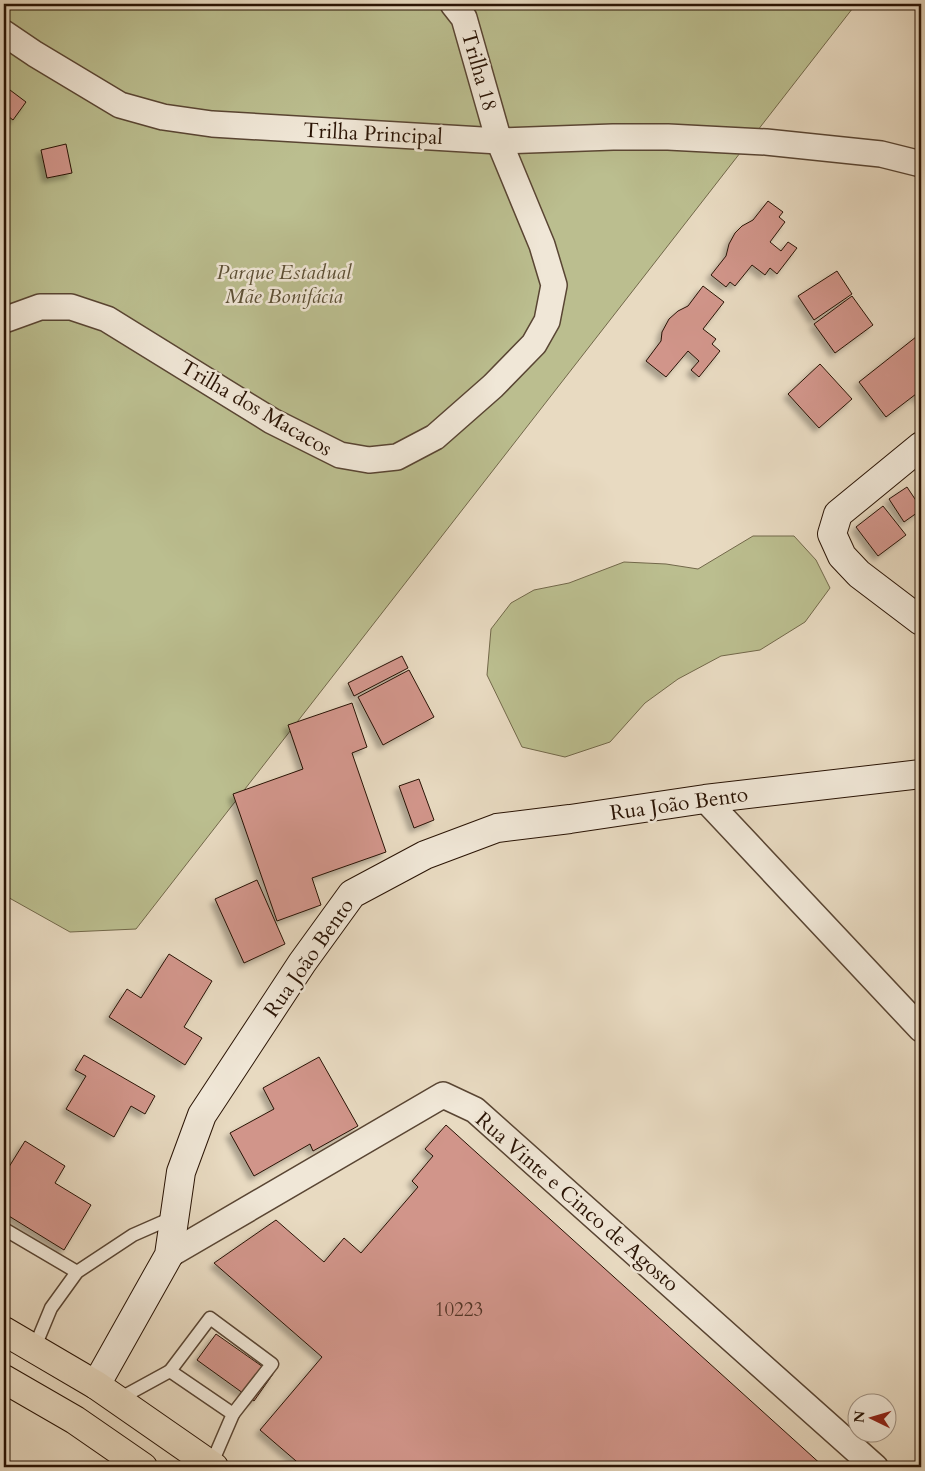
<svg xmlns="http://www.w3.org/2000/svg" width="925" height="1471" font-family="Cardo,serif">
	<defs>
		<filter id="shadow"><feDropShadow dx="-4.5" dy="4.5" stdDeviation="2.5" flood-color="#0004"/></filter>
	</defs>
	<rect width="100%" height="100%" fill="#e8dac1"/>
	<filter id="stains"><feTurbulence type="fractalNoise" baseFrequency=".004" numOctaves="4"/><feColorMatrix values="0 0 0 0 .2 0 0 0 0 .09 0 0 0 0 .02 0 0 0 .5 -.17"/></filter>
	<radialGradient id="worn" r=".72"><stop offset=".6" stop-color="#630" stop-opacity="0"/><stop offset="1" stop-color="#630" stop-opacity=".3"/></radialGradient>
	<!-- green -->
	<g fill="#bbbe8f" stroke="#72684a">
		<polygon points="4,4 856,4 136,929 70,932 4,895"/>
		<polygon points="753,536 794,536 816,560 830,588 805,622 760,650 721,656 678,679 645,703 610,742 565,757 522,747 487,675 491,629 511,603 534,590 569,583 624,562 666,564 698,569"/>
	</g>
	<!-- building -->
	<g fill="#d1958a" stroke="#291304" filter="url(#shadow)">
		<polygon points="6,87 26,102 13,120 4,113 4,90"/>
		<polygon points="66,144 72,173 47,178 41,150"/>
		<polygon points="768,201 783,212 779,217 785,222 770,242 781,251 788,242 797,248 777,274 770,268 765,275 752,265 735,286 730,282 726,287 711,275 726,256 729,244 735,233 742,226 753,220"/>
		<polygon points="837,271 852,294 814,320 798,296"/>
		<polygon points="703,286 724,302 703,329 716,339 712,344 720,351 699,377 691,370 699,361 688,351 666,377 646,361 661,341 662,332 669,319 678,311 688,306"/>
		<polygon points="852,296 873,325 835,353 814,324"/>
		<polygon points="921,333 921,401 916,394 886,417 859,382"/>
		<polygon points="820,364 852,399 819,428 788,394"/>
		<polygon points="907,487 921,508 921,510 904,522 889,499"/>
		<polygon points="883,506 906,535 878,556 856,527"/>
		<polygon points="402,656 408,668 354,696 348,683"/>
		<polygon points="409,670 434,717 383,745 358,697"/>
		<polygon points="352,703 367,747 352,753 386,852 312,878 321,905 277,921 233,794 303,769 288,725"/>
		<polygon points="419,779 434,820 414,828 399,786"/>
		<polygon points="257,880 285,944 244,963 215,899"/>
		<polygon points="169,954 212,981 184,1027 202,1038 185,1065 109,1017 127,989 141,998"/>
		<polygon points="84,1055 155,1096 145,1114 131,1106 114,1137 66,1109 86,1076 75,1070"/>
		<polygon points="319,1057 358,1126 313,1151 310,1144 254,1176 230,1133 274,1109 263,1088"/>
		<polygon points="446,1125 824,1467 303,1467 260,1430 322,1357 214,1263 276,1220 324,1262 344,1238 361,1253 418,1187 412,1181 433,1156 425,1149"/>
		<polygon points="25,1141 65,1166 55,1183 91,1205 64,1250 4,1213 4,1175"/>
		<polygon points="216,1334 273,1374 254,1401 197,1360"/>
	</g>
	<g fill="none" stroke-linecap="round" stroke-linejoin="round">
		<!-- lane casing -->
		<g stroke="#594533" stroke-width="15">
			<g id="lane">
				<polyline points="4,1229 77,1272"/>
				<polyline points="34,1349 51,1308 77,1272 133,1235 174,1217"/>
				<polyline points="170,1371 210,1318 272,1364 233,1414"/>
				<polyline points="117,1400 170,1371 233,1414 211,1465"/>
			</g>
		</g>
		<!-- street casing -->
		<g stroke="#594533" stroke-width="28">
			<g id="street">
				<polyline points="4,33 35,54 120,105 163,117 212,124 499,141 613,137 668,137 766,142 881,154 921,164"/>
				<polyline points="4,320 40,307 71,307 107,319 272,421 340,455 369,460 397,457 435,437 493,386 534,344 547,321 554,285 542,245 499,141 464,18 453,4"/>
				<polyline points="705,799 921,1029"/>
				<polyline points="169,1255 443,1095 475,1110 875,1467"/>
			</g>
		</g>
		<!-- secondary casing -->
		<g stroke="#291304" stroke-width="30">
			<g id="secondary">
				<polyline points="921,446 838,514 832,534 842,556 859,574 921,621"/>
				<polyline points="96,1385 169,1255 181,1172 202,1115 302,963 352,894 425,855 497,828 570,819 705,799 921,774"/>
			</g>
		</g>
		<!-- highway casing -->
		<g stroke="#291304" stroke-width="30">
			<g id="highway">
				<polyline points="4,1331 96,1385 214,1467"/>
				<polyline points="4,1379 75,1420 143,1467"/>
			</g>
		</g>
		<!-- lane -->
		<use href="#lane" stroke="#f0e7d7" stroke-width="12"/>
		<!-- street -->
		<use href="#street" stroke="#f0e7d7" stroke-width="25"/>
		<!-- secondary -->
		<use href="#secondary" stroke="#f0e7d7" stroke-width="28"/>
		<!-- highway -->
		<use href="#highway" stroke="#e8dac1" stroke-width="28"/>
	</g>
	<g text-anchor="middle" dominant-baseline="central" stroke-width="5" stroke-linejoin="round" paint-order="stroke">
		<!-- number labels -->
		<g font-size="19" fill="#533426">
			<text x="459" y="1310">10223</text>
		</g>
		<!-- street labels -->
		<g font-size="21" fill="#291304" stroke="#f0e7d7">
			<text transform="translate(479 71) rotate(74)">Trilha 18</text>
			<text transform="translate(373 134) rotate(3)">Trilha Principal</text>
			<text transform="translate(256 408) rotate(30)">Trilha dos Macacos</text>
			<text transform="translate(679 804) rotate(-8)">Rua João Bento</text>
			<text transform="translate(309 958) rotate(-55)">Rua João Bento</text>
			<text transform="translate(577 1202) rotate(41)">Rua Vinte e Cinco de Agosto</text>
		</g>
		<!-- park labels -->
		<g font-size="21" font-style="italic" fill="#5c4f35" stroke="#f0e7d7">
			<text x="284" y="272">Parque Estadual<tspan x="284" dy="24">Mãe Bonifácia</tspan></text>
		</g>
	</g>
	<!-- margin -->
	<rect width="925" height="1471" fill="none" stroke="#e8dac1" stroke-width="20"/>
	<rect x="5" y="5" width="915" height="1461" fill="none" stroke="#291304" stroke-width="2.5"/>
	<rect x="10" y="10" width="905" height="1451" fill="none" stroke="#291304"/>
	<!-- north arrow -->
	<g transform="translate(872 1418) rotate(275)"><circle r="24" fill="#f0e7d7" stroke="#a09283"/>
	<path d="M0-4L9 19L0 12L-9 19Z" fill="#8f2418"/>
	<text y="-8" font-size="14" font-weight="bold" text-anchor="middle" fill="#291304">N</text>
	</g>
	<rect width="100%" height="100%" filter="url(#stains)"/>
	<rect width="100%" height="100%" fill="url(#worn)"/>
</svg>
